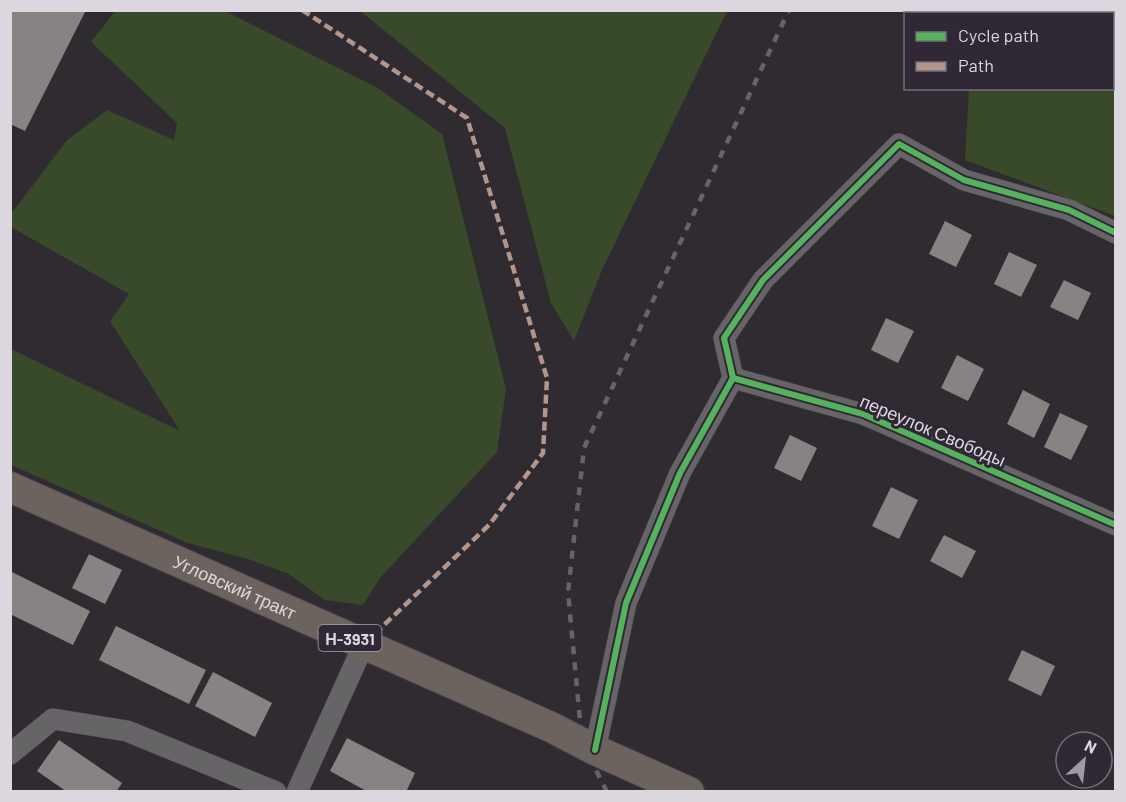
<svg xmlns="http://www.w3.org/2000/svg" width="1126" height="802" font-family="Barlow,sans-serif">
	<rect width="100%" height="100%" fill="#2f2b31"/>
	<!-- green -->
	<g fill="#384a2a">
		<polygon points="116,10 225,11 378,88 442,134 506,389 497,452 380,578 363,605 325,600 289,574 248,559 188,543 11,465 11,349 180,431 110,321 129,294 11,227 11,214 67,140 107,110 174,140 177,123 91,42"/>
		<polygon points="360,11 727,11 602,270 574,341 551,303 505,128"/>
		<polygon points="942,11 1115,11 1115,216 965,160 969,89 1112,88 1112,14 946,14"/>
	</g>
	<!-- building -->
	<g fill="#888383">
		<polygon points="13,10 86,10 25,131 10,124 10,15"/>
		<polygon points="945,221 972,235 956,267 929,254"/>
		<polygon points="1009,252 1037,265 1021,297 994,284"/>
		<polygon points="1064,280 1091,293 1078,320 1050,307"/>
		<polygon points="886,318 914,331 898,363 871,350"/>
		<polygon points="957,355 984,369 968,401 941,388"/>
		<polygon points="1023,390 1050,404 1034,438 1007,424"/>
		<polygon points="1060,413 1088,426 1071,460 1044,447"/>
		<polygon points="790,435 817,448 801,481 774,468"/>
		<polygon points="891,487 918,500 899,539 872,526"/>
		<polygon points="944,535 976,551 962,578 930,561"/>
		<polygon points="89,554 122,570 105,604 72,588"/>
		<polygon points="10,571 90,611 73,645 10,614"/>
		<polygon points="116,626 206,670 189,704 99,660"/>
		<polygon points="1022,650 1055,666 1041,696 1008,680"/>
		<polygon points="213,672 272,703 255,737 195,706"/>
		<polygon points="347,738 415,773 406,792 368,792 330,771"/>
		<polygon points="59,740 122,783 116,792 67,792 37,771"/>
	</g>
	<g fill="none" stroke-linecap="round" stroke-linejoin="round">
		<!-- minor casing -->
		<g stroke="#4b474c" stroke-width="22">
			<g id="minor">
				<polyline points="733,378 863,414 1116,525"/>
				<polyline points="595,750 626,603 680,473 733,378 724,338 763,280 899,144 964,180 1069,210 1116,233"/>
				<polyline points="10,754 53,719 127,731 276,792"/>
				<polyline points="297,792 364,644"/>
			</g>
		</g>
		<!-- highway casing -->
		<g stroke="#4b474c" stroke-width="32">
			<g id="highway">
				<path id="s1" d="M10,487L553,728L595,750L689,792"/>
			</g>
		</g>
		<!-- minor -->
		<use href="#minor" stroke="#676468" stroke-width="21"/>
		<!-- highway -->
		<use href="#highway" stroke="#6d635e" stroke-width="30"/>
		<!-- rail -->
		<polyline stroke="#676468" stroke-width="4.5" stroke-dasharray="8 8" stroke-linecap="butt" points="607,792 582,742 568,592 584,448 789,10"/>
		<!-- quiet -->
		<polyline stroke="#b2968c" stroke-width="4.5" stroke-dasharray="9 4.5" stroke-linecap="butt" points="302,10 467,118 547,378 543,453 489,525 364,644"/>
		<!-- cycleway casing -->
		<g stroke="#302834" stroke-width="10">
			<g id="cycleway">
				<polyline points="733,378 863,414 1116,525"/>
				<polyline points="595,750 626,603 680,473 733,378 724,338 763,280 899,144 964,180 1069,210 1116,233"/>
			</g>
		</g>
		<!-- cycleway -->
		<use href="#cycleway" stroke="#56b35d" stroke-width="6"/>
	</g>
	<g text-anchor="middle" dominant-baseline="central" stroke-width="6" stroke-linejoin="round" paint-order="stroke">
		<!-- shield labels -->
		<rect fill="#302834" stroke="#a8a2ab" stroke-width="1.5" x="318.5" y="625" width="63" height="26" rx="4.5"/>
		<g font-size="16" font-weight="bold" fill="#dcd7de">
			<text x="350" y="638">Н-3931</text>
		</g>
		<!-- street labels -->
		<g font-size="18" fill="#dcd7de" stroke="#302834">
			<text transform="translate(933 430) rotate(23)">переулок Свободы</text>
			<text stroke="none"><textPath href="#s1" startOffset="246">Угловский тракт</textPath></text>
		</g>
	</g>
	<!-- border -->
	<rect width="1126" height="802" fill="none" stroke="#dcd7de" stroke-width="24"/>
	<!-- legend -->
	<rect x="904" y="12" width="210" height="78" fill="#302834" stroke="#756e78" stroke-width="1.5"/>
	<rect x="916" y="32" width="30" height="9" fill="#56b35d" stroke="#756e78" stroke-width="1.5"/>
	<text x="958" y="42" font-size="18" fill="#dcd7de">Cycle path</text>
	<rect x="916" y="62" width="30" height="9" fill="#b2968c" stroke="#756e78" stroke-width="1.5"/>
	<text x="958" y="72" font-size="18" fill="#dcd7de">Path</text>
	<!-- north arrow -->
	<g transform="translate(1084 760) rotate(27)"><circle r="28" fill="#302834" stroke="#756e78" stroke-width="1.5"/>
	<path d="M0-4.5L10 22L0 15L-10 22Z" fill="#9f9ba1"/>
	<text y="-9" font-size="16" font-weight="bold" text-anchor="middle" fill="#dcd7de">N</text>
	</g>
</svg>
